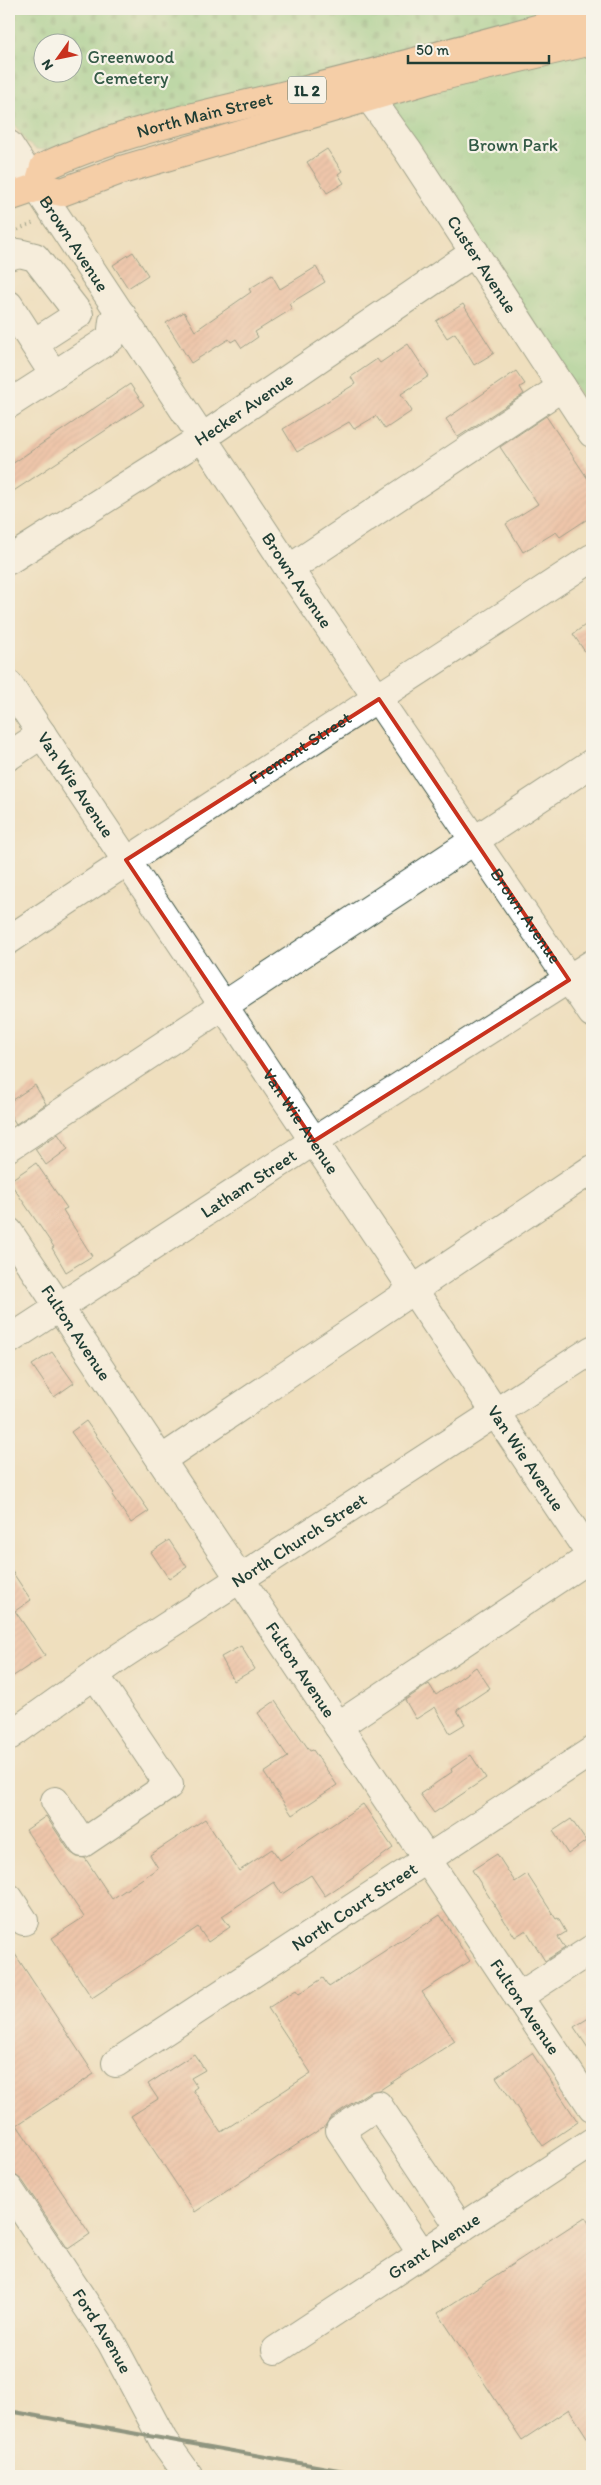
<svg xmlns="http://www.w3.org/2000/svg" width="601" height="2485" font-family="Itim,sans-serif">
	<defs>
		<pattern id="cemetery-stones" width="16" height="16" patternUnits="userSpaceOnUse" patternTransform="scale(1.25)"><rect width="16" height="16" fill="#83cf8c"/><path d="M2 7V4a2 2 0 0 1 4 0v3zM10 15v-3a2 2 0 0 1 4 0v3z" fill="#6ba973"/></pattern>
		<pattern id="park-tufts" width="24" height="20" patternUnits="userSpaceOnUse" patternTransform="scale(1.25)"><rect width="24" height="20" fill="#83cf8c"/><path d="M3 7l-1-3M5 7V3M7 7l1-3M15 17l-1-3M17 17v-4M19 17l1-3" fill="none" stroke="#6ba973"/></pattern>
		<pattern id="building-hatch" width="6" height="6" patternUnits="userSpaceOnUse" patternTransform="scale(1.25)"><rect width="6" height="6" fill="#eda793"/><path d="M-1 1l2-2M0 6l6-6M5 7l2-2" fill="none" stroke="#bf8979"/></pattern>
	</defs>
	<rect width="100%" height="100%" fill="#f7f3e8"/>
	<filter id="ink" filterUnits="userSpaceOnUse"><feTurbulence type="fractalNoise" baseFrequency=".02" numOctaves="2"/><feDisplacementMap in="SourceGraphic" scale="10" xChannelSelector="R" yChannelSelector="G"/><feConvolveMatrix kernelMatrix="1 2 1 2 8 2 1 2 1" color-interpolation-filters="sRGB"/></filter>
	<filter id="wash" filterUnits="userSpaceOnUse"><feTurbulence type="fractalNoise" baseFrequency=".0096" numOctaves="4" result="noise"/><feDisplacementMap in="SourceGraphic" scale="20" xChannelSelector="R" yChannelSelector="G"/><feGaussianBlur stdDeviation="1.12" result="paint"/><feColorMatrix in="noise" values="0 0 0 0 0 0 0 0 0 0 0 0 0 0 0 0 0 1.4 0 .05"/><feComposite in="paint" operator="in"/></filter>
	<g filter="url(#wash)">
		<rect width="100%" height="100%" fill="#efdfbe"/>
		<!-- cemetery -->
		<path fill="url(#cemetery-stones)" stroke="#518660" fill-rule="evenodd" d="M9,9H582L45,150L36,149L27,143L9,117ZM42,42H72V72H42Z"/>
		<!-- park -->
		<polygon fill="url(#park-tufts)" stroke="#518660" points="592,42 592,412 391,108 388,99"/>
		<g id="blocks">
			<!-- building -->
			<g fill="url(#building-hatch)">
				<polygon points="327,149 342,171 338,174 344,183 327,193 307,162"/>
				<polygon points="133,252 148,275 128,288 113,265"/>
				<polygon points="316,267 325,282 289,304 292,309 255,332 258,337 242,348 236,339 231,342 229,339 191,363 166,323 184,312 195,331 251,292 249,289 272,275 280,289"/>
				<polygon points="463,304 494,353 474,365 455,333 447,338 436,321"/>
				<polygon points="408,344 429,376 401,394 412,411 385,429 376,416 354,429 349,422 297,452 283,429 355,384 351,377 377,359 380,363"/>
				<polygon points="516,371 525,384 520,387 524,394 458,437 446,419"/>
				<polygon points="130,384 144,405 9,494 9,466"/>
				<polygon points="546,416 592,485 592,516 560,537 556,532 523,552 506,524 538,504 500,447"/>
				<polygon points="592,620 592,662 573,634"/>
				<polygon points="35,1085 46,1104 16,1124 9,1113 9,1102"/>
				<polygon points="58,1134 68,1149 46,1165 35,1149"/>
				<polygon points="36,1163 67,1208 63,1210 92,1256 66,1272 52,1248 54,1247 9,1181"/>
				<polygon points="52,1352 74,1383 54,1397 32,1365"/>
				<polygon points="86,1421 149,1511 131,1523 112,1495 114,1493 71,1432"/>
				<polygon points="169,1540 187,1567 169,1579 151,1552"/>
				<polygon points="9,1567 31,1600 15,1611 45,1655 9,1679"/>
				<polygon points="241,1646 255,1669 234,1681 221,1657"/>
				<polygon points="476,1667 490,1688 457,1710 465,1724 450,1733 435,1707 416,1719 405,1700 429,1684 436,1695"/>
				<polygon points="275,1701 310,1751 313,1750 337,1785 292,1815 264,1773 288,1757 258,1713"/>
				<polygon points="471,1755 486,1778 434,1813 420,1794 452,1772 451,1769"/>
				<polygon points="363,1804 393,1848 353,1877 325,1896 311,1875 282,1894 274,1882 222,1916 230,1927 208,1942 198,1927 92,1998 52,1938 84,1917 26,1830 46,1816 70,1852 77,1857 85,1858 112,1899 158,1868 150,1855 205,1819 239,1871 272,1849 280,1860"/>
				<polygon points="571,1819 586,1841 568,1854 553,1831"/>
				<polygon points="497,1854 515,1882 527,1874 556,1919 558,1918 566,1932 558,1937 565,1948 545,1961 526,1930 515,1937 472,1870"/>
				<polygon points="440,1915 470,1961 422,1992 455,2041 380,2090 369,2092 331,2117 325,2126 195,2212 131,2116 158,2099 148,2084 194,2054 205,2070 191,2078 197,2087 193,2090 221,2132 311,2073 268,2008 296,1990 299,1994 323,1978 329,1987"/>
				<polygon points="9,1945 94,2074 17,2125 90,2234 68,2249 22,2180 9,2171"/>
				<polygon points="592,2016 592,2054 574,2027"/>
				<polygon points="532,2053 578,2122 543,2146 496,2077"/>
				<polygon points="585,2217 592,2228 592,2445 569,2409 522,2440 438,2313"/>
			</g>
		</g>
	</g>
	<g filter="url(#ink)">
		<use href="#blocks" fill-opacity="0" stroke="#3e5549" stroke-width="1"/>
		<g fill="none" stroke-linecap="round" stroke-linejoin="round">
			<!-- minor casing -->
			<g stroke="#3e5549" stroke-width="30">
				<g id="minor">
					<path id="s1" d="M369,97L408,151L592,433"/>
					<path id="s2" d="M9,145L289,569L592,1013"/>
					<polyline points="9,256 19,253 35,257 79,314 34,343"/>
					<polyline points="9,305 54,375 9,404"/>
					<polyline points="54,375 111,338 113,321 122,315"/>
					<path id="s3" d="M9,560L203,437L475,252"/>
					<polyline points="289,569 562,387"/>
					<path id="s4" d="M9,685L592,1557"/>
					<polyline points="9,756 42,734"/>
					<path id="s5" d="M9,940C201,810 398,686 592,558"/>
					<polyline points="9,1147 592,763"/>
					<path id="s6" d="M9,1232L592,2107"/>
					<path id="s7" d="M9,1340L314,1141L592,964"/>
					<polyline points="161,1460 592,1169"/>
					<polyline points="338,1726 592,1556"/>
					<path id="s8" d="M9,1736L121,1656L592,1350"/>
					<polyline points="55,1801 83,1843 169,1785 95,1675"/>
					<polyline points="9,1898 24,1921"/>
					<polyline points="518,1997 592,1949"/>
					<path id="s9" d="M116,2063L592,1751"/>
					<path id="s10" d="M9,2189L111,2342L163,2440L189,2476"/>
					<polyline points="422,2254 340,2130 378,2105 461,2229"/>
					<path id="s11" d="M276,2350L592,2142"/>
				</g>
			</g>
			<!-- major casing -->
			<g stroke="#3e5549" stroke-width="30">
				<g id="major">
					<path id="s12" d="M38,187L44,167C124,129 217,112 302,91C399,67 496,40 592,14"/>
					<polyline points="9,197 38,187 62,192 118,171 434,78 592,41"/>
				</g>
			</g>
			<!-- path -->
			<polyline stroke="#3e5549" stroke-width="3" stroke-dasharray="1 4" stroke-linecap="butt" points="18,230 35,222"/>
			<!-- minor -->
			<use href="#minor" stroke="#fff" stroke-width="28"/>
			<!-- major -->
			<use href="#major" stroke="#fcba8d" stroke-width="28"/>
			<!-- rail -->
			<polyline stroke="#1f3d34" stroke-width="4" points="9,2411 372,2476"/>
		</g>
	</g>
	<!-- marked area -->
	<path d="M0 0H601V2485H0ZM379,699L569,980L314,1141L126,860Z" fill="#efdfbe" fill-opacity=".55" fill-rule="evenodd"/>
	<path fill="none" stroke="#c8321e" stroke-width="4" stroke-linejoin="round" d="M379,699L569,980L314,1141L126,860Z"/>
	<g text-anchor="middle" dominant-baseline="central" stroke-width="4.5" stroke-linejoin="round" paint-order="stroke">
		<!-- shield labels -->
		<rect fill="#f7f3e8" stroke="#60746a" stroke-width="1" x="288" y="76.5" width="38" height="27" rx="4"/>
		<g font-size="16" font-weight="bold" fill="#1f3d34">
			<text x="307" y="90">IL 2</text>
		</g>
		<!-- park labels -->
		<g font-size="18" fill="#335a46" stroke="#f7f3e8">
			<text x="131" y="57">Greenwood<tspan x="131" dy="21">Cemetery</tspan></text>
			<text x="513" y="145">Brown Park</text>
		</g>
		<!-- street labels -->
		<g font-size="18" fill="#1f3d34" stroke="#f7f3e8">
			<text stroke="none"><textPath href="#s12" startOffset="190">North Main Street</textPath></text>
			<text stroke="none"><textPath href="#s2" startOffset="118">Brown Avenue</textPath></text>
			<text stroke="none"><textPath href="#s1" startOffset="202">Custer Avenue</textPath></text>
			<text stroke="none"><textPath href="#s3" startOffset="279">Hecker Avenue</textPath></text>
			<text stroke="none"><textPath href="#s2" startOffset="522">Brown Avenue</textPath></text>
			<text stroke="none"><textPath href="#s5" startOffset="349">Fremont Street</textPath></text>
			<text stroke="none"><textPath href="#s4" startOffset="120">Van Wie Avenue</textPath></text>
			<text stroke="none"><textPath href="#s2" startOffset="928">Brown Avenue</textPath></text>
			<text stroke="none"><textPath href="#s4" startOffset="525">Van Wie Avenue</textPath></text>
			<text stroke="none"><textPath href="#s7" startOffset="286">Latham Street</textPath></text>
			<text stroke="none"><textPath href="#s6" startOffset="121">Fulton Avenue</textPath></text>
			<text stroke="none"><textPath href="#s4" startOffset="930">Van Wie Avenue</textPath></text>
			<text stroke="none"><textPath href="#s8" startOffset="350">North Church Street</textPath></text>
			<text stroke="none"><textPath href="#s6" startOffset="526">Fulton Avenue</textPath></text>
			<text stroke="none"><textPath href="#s9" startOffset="285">North Court Street</textPath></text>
			<text stroke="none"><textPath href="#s6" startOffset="931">Fulton Avenue</textPath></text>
			<text stroke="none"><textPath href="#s11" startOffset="189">Grant Avenue</textPath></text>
			<text stroke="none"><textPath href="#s10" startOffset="170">Ford Avenue</textPath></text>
		</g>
	</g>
	<!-- margin -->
	<rect width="601" height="2485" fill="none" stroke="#f7f3e8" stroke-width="30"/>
	<!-- north arrow -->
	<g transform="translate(58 58) rotate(237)"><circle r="24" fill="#f7f3e8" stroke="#a1aaa0"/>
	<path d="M0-4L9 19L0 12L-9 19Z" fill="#c8321e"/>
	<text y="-8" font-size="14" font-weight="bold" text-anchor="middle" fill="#1f3d34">N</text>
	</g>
	<!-- scale -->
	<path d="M408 55v8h141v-8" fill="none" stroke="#1f3d34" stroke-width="2.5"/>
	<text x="416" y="55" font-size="15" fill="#1f3d34" stroke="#f7f3e8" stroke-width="4" paint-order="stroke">50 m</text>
</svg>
